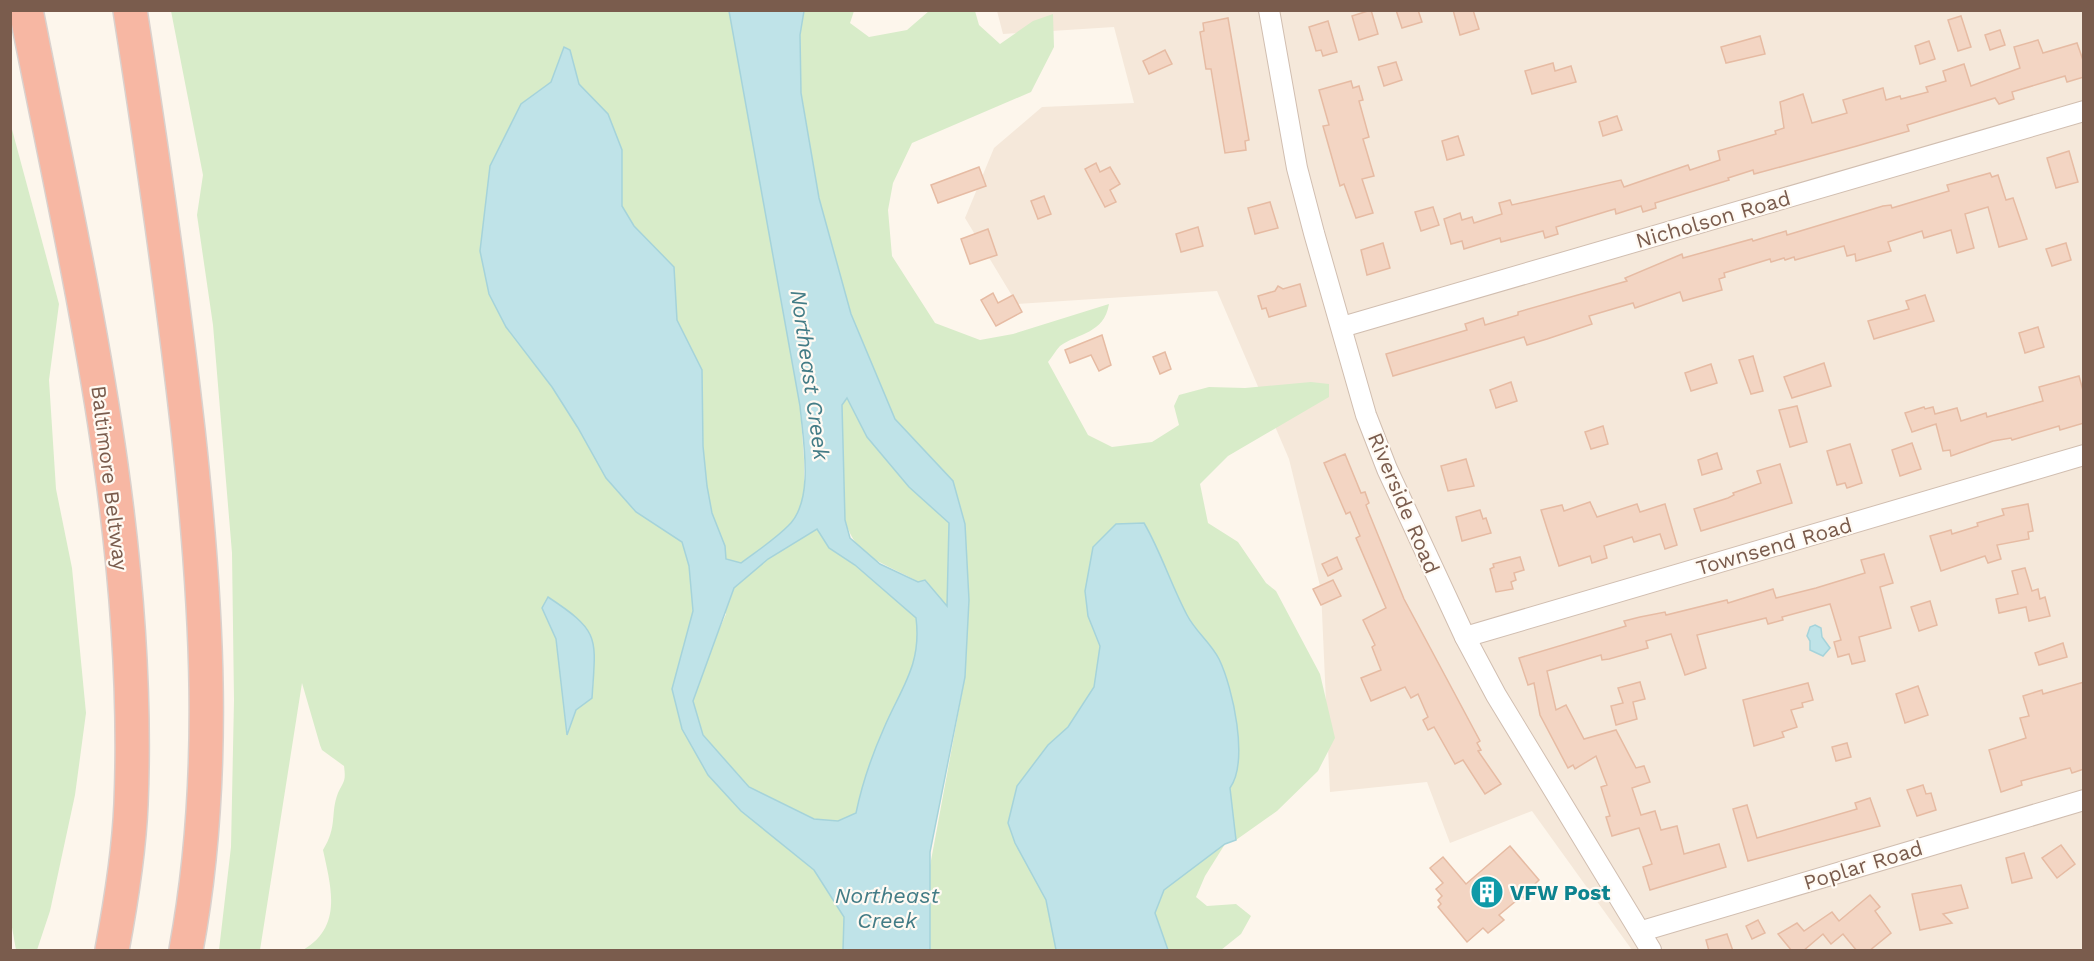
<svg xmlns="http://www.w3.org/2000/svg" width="2094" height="961" font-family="'Work Sans',sans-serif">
	<rect width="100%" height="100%" fill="#fdf6ec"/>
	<!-- residential -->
	<polygon fill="#f5e8da" points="997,11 2083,11 2083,950 1632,950 1532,811 1450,843 1427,782 1330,792 1321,590 1289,459 1217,291 1017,304 965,218 994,148 1042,107 1134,103 1114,27 1003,34"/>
	<!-- green -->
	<g fill="#d8ecc9" fill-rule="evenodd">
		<path d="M171,11H729L800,406L804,459V500L829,548L855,565L916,618L931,640L857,873L838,821L814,819L749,787L703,735L693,701L708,655L726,614L682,542L689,566L693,611L673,689L741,811L814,870L844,917L843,950H303C343,927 331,887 323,850C338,826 330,813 338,793C344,780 346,782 344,766L322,750L320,745L302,683L260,950H219L231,847L234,700L232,553L213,325L197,215L203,175ZM564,47L570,51L579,84L534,94L551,82ZM542,608L594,671L592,698L576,710L567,733L556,639Z"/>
		<path d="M804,11H854L850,23L869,37L907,30L929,11H975L979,25L1000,44L1033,21L1053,14L1054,47L1031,92L912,143L893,183L888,210L892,256L935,323L980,340L1013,334L1109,304C1104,334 1078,333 1060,346C1056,350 1052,357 1048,362L1088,435L1112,447L1152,442L1179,425L1174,406L1179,395L1209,387L1245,388L1311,382L1329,384V397L1228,456L1200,484L1208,523L1238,542L1266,583L1276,591L1320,674L1335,738L1318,771L1277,811L1236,840L1230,788L1213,783L1225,844L1205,876L1196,897L1207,906L1236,904L1251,916L1241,934L1221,950H889L930,866L965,677L969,600L965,525L953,481L895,419L851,314L819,198L801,92L800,35Z"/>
		<polygon points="10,122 59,304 49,380 56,489 72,568 86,713 75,795 50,911 37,950 16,950 10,916"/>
		<path d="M847,398C874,455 906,480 949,523L947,607C937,599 928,589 918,582C887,563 856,560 845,520L842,405Z"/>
	</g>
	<!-- water -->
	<g fill="#bfe3e8" stroke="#a5d3da" stroke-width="1.5" fill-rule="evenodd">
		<path d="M729,11H804L800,35L801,93L819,198L851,314L895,419L953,481L965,524L969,600L965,677L930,852V950H843L844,917L814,870L741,811L708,775L682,729L672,689L693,611L689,566L682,542L636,512L606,478L578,428L552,387L506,327L489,294L480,251L490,166L521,104L551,82L564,47L570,50L579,84L608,114L622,150V206L634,226L674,267L677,320L702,370L703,446L707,486L712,513L725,546L726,559L741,563C757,551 774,540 788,526C815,501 803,440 800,406ZM847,398L867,437L909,487L949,523L947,606L925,580L918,582L880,564L850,538L845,520L842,405ZM817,529L829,548L855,565L916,618C922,665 901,688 884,728C872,755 862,784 856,813L838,821L814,819L749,787L703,735L693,701L734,588L768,559Z"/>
		<path d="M1144,523C1161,552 1171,585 1187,615C1195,631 1211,643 1219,659C1233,688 1249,761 1230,788L1236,840L1225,844L1164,890L1155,913L1168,950H1056L1046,900L1015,843L1008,823L1017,786L1048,745L1068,727L1094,687L1100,646L1088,616L1085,591L1093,547L1116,524Z"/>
		<path d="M548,597C601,632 596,637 592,698L576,710L567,735L556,639L542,608Z"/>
		<polygon points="1815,625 1821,628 1822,637 1830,648 1823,656 1810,650 1810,641 1807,636 1810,627"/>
	</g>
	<!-- building -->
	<g fill="#f3d5c3" stroke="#e6bba3" stroke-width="1.5">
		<polygon points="1371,10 1378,34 1359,40 1352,16"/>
		<polygon points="1396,10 1418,10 1422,22 1402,28"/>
		<polygon points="1453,10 1473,10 1479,29 1460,35"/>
		<polygon points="1961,16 1971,47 1958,51 1948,20"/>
		<polygon points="1228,18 1249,140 1245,141 1246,150 1225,153 1211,69 1206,69 1200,32 1204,31 1203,23"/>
		<polygon points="1328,21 1337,52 1323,56 1321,50 1316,51 1309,27"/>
		<polygon points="2000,30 2005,45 1990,50 1985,35"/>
		<polygon points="1760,36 1765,54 1726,63 1721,47"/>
		<polygon points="2038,40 2043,53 2077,43 2084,63 2084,77 2067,82 2065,76 2012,92 2014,99 1999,104 1995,98 1907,125 1909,131 1857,146 1784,166 1754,174 1753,170 1728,178 1729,180 1655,203 1656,208 1643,212 1641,206 1616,214 1615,209 1608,211 1556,227 1558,234 1545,238 1543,231 1501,242 1500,238 1464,249 1462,241 1451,244 1444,219 1460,213 1462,220 1472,217 1474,223 1502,214 1499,203 1510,200 1512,205 1621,180 1624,187 1688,165 1690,170 1720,160 1718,151 1776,134 1775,131 1784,128 1780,102 1803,94 1812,123 1847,113 1843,100 1883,88 1886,100 1900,96 1901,99 1928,92 1926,87 1946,81 1943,71 1964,64 1971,86 2020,68 2014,47"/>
		<polygon points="1929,41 1935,59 1920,64 1915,46"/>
		<polygon points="1165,50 1172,64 1149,74 1143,61"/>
		<polygon points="1396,62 1402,80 1384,86 1378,67"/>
		<polygon points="1553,63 1555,71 1571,66 1576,82 1532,94 1525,71"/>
		<polygon points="1351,81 1353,88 1359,86 1363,100 1359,101 1369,137 1363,139 1374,176 1362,179 1373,213 1356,218 1344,184 1340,186 1323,126 1329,125 1319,90"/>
		<polygon points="1617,116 1622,130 1603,136 1599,122"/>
		<polygon points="1458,136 1464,155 1447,160 1442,141"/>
		<polygon points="2069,151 2078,182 2056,188 2047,158"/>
		<polygon points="1096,163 1100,172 1110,167 1120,184 1110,190 1116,202 1105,207 1085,169"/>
		<polygon points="979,167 986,186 938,203 931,185"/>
		<polygon points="1990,173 1992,177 1998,175 2006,200 2013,198 2027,239 1999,247 1988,207 1965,214 1974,248 1957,253 1951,230 1924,238 1922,231 1888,242 1891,251 1856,261 1855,254 1847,256 1844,246 1795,260 1794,257 1785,260 1784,258 1771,262 1770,259 1724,273 1725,277 1719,279 1722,290 1683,301 1680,292 1635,308 1633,303 1589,316 1592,324 1547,339 1527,345 1524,337 1393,376 1386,354 1467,330 1465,324 1483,318 1485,325 1518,315 1518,312 1627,281 1625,278 1682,254 1683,258 1752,239 1753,241 1786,231 1787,235 1883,206 1891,205 1892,208 1949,191 1947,185"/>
		<polygon points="1044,196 1051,214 1038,219 1031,201"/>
		<polygon points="1270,202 1278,228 1255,234 1248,208"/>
		<polygon points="1433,207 1439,225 1421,231 1415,212"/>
		<polygon points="1198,227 1203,246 1181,252 1176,234"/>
		<polygon points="988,229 997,255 970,264 961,239"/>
		<polygon points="1383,243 1390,268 1367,275 1361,250"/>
		<polygon points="2066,243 2071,260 2052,266 2046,249"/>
		<polygon points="1300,284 1306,306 1269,317 1266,308 1262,309 1258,296 1275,291 1278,286 1283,289"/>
		<polygon points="993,293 998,303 1013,295 1022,312 996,326 981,300"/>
		<polygon points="1925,295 1934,321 1874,339 1868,321 1909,309 1906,301"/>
		<polygon points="2038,327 2044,347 2025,353 2019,333"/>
		<polygon points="1102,335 1111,365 1099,371 1091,355 1070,363 1065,350"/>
		<polygon points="1165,352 1171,369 1160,374 1153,357"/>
		<polygon points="1753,356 1763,391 1751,394 1739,360"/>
		<polygon points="1824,363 1831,386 1792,398 1784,377"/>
		<polygon points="1711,364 1717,383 1691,391 1685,373"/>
		<polygon points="2079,376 2084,394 2084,423 2060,430 2059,426 2012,440 2011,438 1993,441 1951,456 1950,450 1943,451 1936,424 1912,432 1905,413 1924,407 1925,409 1933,407 1935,414 1957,408 1961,421 1986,413 1987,417 2043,401 2039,387"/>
		<polygon points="1511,382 1517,401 1496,408 1490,390"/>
		<polygon points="1797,406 1807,442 1790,447 1779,410"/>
		<polygon points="1603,426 1608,444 1591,449 1585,432"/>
		<polygon points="1912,443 1921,469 1900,476 1892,450"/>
		<polygon points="1850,444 1862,483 1847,488 1845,483 1837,485 1827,451"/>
		<polygon points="1717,453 1722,469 1702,475 1698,460"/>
		<polygon points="1345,454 1361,493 1365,492 1369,503 1366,505 1369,513 1404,599 1480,741 1477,743 1481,750 1478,751 1501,784 1485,794 1463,760 1455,764 1434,727 1428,730 1423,720 1428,717 1418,694 1411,698 1405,687 1371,701 1361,678 1381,670 1372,647 1375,645 1363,620 1386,608 1356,538 1360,536 1350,512 1346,514 1324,463"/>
		<polygon points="1466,459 1474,486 1448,491 1441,466"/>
		<polygon points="1780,464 1792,503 1701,531 1694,509 1728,498 1734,495 1733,493 1761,483 1757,471"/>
		<polygon points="1590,502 1597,517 1637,504 1640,512 1665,504 1677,545 1665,549 1660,534 1634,542 1632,537 1604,546 1607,558 1592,563 1590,556 1559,566 1541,510 1562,505 1564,511"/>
		<polygon points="2028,504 2033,531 2028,532 2029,539 1997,545 2001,559 1988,563 1985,556 1941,571 1930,536 1951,530 1952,534 1978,526 1977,523 2004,515 2002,509"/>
		<polygon points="1480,510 1483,519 1486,518 1491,533 1462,541 1456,517"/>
		<polygon points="1884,554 1893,583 1880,587 1891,628 1859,637 1865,661 1852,664 1849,654 1838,657 1834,642 1841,640 1830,604 1782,617 1783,620 1768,624 1766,618 1697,635 1706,668 1685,675 1671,634 1646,641 1648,648 1609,659 1602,660 1601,655 1547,671 1556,710 1566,705 1584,739 1616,730 1636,768 1644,766 1650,782 1632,788 1641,815 1655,811 1661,830 1677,826 1684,854 1719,844 1726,867 1650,890 1643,867 1652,864 1639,828 1612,836 1606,817 1610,816 1601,787 1607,785 1596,756 1575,769 1573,765 1568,768 1540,715 1534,683 1528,685 1519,658 1626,626 1624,621 1640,617 1665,612 1666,615 1727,600 1728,603 1773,589 1776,598 1816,588 1865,573 1861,560"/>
		<polygon points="1337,557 1342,569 1328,576 1322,564"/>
		<polygon points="1520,557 1524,570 1514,573 1516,580 1511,582 1513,589 1496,592 1490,569 1494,567 1493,564"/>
		<polygon points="2025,568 2032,591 2038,589 2040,599 2045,597 2050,616 2029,621 2026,607 1999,613 1996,599 2018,594 2012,571"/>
		<polygon points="1333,580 1341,596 1321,605 1313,589"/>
		<polygon points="1930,601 1937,625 1919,631 1911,607"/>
		<polygon points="2063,643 2067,657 2039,665 2035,653"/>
		<polygon points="1640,682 1645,699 1633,702 1637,719 1616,725 1611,706 1623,703 1618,688"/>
		<polygon points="2084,682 2084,769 2072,773 2070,768 2021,781 2022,785 2001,792 1989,750 2026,738 2020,718 2029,716 2023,696 2042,690 2043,694"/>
		<polygon points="1808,683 1813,700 1802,703 1803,707 1791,710 1797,727 1782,732 1784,737 1754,746 1743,700"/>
		<polygon points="1918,686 1928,715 1905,723 1896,694"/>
		<polygon points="1847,743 1851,757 1836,761 1832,747"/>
		<polygon points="1923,785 1926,794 1931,793 1936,810 1917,816 1907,790"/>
		<polygon points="1870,798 1880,826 1748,861 1733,809 1747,805 1757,838 1857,809 1855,803"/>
		<polygon points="2061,845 2075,864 2057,878 2042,858"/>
		<polygon points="1510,846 1539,880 1535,884 1539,889 1526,900 1522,896 1499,915 1504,920 1488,933 1483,928 1467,942 1438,907 1441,904 1438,900 1442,896 1436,889 1443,883 1430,868 1443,857 1466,884"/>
		<polygon points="2024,853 2032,878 2012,883 2006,858"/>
		<polygon points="1961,885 1968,908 1943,914 1952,923 1920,930 1912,894"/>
		<polygon points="1870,895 1880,907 1875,911 1891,933 1869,951 1857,951 1843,934 1831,944 1823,934 1803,951 1792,951 1778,934 1797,923 1804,931 1832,912 1839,921"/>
		<polygon points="1758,920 1765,933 1752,939 1746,926"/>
		<polygon points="1727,934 1733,951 1709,951 1706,940"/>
	</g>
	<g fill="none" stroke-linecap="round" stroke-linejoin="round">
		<!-- street casing -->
		<g stroke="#d1beb0" stroke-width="22">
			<g id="street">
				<polyline points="1269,10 1297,168 1314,233 1366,415 1387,469 1465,637 1496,695 1651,950"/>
				<polyline points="1342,327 2084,111"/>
				<polyline points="1465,637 2084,455"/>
				<polyline points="1642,931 2084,800"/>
			</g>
		</g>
		<!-- highway casing -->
		<g stroke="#dad1cd" stroke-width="36">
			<g id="highway">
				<path d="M26,10C77,271 142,536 131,804C129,853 121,902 112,950"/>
				<path d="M130,10C152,150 172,289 188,430C207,603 218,778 186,950"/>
			</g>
		</g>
		<!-- street -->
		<use href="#street" stroke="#fff" stroke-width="20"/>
		<!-- highway -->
		<use href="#highway" stroke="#f7b7a3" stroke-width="33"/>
	</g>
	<!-- icons -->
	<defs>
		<g id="building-disc" transform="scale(1.725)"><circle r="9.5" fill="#0f9aa8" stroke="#fffaf3"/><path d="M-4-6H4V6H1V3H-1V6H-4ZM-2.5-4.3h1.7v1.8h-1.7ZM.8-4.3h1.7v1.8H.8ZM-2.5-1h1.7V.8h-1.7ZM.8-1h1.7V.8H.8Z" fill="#fff"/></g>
	</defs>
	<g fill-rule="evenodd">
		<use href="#building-disc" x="1487" y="892"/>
	</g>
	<g text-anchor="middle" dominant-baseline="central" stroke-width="4.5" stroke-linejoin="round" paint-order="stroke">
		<!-- street labels -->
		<g font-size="21" fill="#7a5c4d" stroke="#fffaf3">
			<text transform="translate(1713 219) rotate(-16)">Nicholson Road</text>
			<text transform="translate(110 478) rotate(83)">Baltimore Beltway</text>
			<text transform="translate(1404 503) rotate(67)">Riverside Road</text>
			<text transform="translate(1774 546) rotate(-16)">Townsend Road</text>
			<text transform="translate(1863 865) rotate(-17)">Poplar Road</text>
		</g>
		<!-- culture labels -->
		<g font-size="21" font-weight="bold" fill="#0d838f" stroke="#fffaf3" text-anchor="start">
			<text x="1510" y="892">VFW Post</text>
		</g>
		<!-- water labels -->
		<g font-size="22" font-style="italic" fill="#437c86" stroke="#fffaf3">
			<text transform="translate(810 375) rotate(82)">Northeast Creek</text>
			<text x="887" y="895">Northeast<tspan x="887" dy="25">Creek</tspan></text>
		</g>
	</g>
	<!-- border -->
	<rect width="2094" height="961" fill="none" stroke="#7a5c4d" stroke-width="24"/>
</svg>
